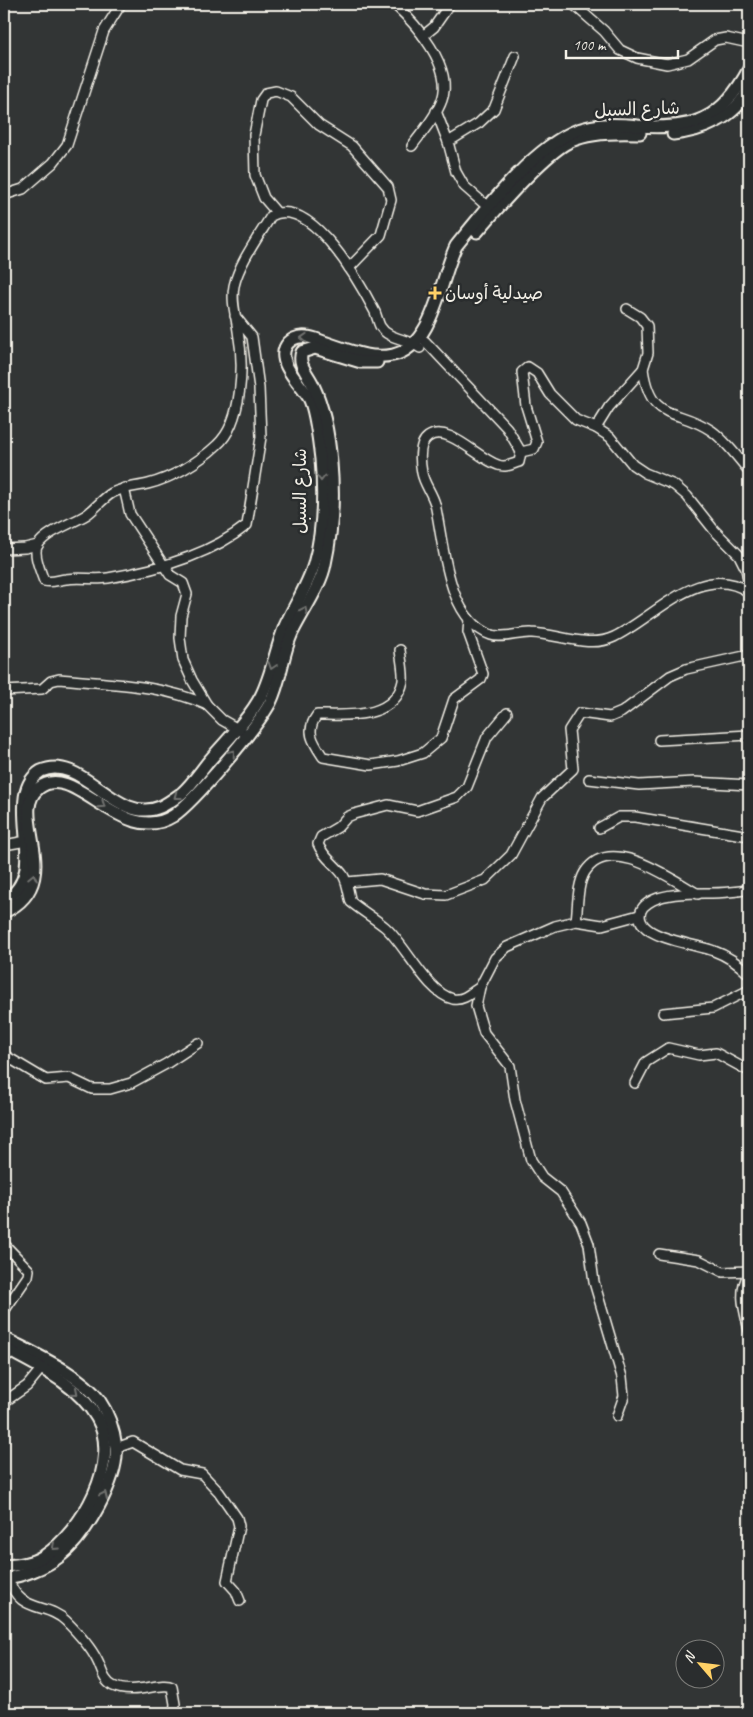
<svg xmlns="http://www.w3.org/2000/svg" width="753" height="1717" font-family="Caveat,'Playpen Sans Arabic',sans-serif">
	<rect width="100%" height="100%" fill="#323535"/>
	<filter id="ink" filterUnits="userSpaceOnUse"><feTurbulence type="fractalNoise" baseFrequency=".02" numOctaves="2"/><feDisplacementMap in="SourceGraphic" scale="10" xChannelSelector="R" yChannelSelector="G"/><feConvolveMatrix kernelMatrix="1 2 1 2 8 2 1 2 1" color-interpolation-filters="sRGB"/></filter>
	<g filter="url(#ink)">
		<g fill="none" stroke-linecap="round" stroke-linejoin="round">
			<!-- minor casing -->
			<g stroke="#f4f1e8" stroke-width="12">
				<g id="minor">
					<path d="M394,4C416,24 454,67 442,100C436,117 422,132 412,146"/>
					<polyline points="573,4 604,31 620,50 637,58 667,64 688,59 715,40 726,38 749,43"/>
					<polyline points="423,36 434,27 450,4"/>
					<polyline points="436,111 448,142 456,172 464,186 489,208"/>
					<polyline points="448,142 479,123 494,109 515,56"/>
					<polyline points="4,195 23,189 53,163 67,145 104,31 121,4"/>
					<polyline points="277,213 264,198 255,175 254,135 261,100 266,93 276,91 291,97 319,125 352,146 388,187 391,200 381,235 349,268"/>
					<path d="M235,316L252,337L259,388L261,437L247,525C210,555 156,570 108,578C95,580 80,577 66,579C57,580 53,583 44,581C41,572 32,553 38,545C46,532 73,523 86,515C95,509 102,499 112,493C123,487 136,487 148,484C172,478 199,462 217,445C243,422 244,363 238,331C236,315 231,302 234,286C239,263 259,236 271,216C311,194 361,285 375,312C377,317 378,322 380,326C388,340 408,338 420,348"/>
					<path d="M425,341L507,428L521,452L519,462C512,464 506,468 498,465C478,459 448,423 428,437C418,444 420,462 422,473C424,484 432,493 435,504C444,543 446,619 491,635C503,639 519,632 532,633C558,634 589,649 614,637C654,618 702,560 749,592"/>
					<path d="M643,369C651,424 677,407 712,431C726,441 738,458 749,471"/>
					<polyline points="596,428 609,407 643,369 648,353 647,326 640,317 627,309"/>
					<polyline points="521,452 534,449 537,442 526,406 522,372 528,367 537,373 550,394 576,420 596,428 610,437 633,465 645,473 674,485 687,496 714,530 739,555 746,569 749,584"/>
					<polyline points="124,488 130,514 170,575 183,583 187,594 181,616 180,638 183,660 192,680 207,705 222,720 243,732"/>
					<polyline points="4,549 25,548 38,545"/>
					<path d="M400,650C401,659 404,672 403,681C395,720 347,715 317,715C305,731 313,742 323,757L371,765L398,761L423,753L441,738L454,699L481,679L483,674L468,632L469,619"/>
					<path d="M4,691L42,689L51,681L59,679C109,684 161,684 207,705"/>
					<polyline points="659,740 749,735"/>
					<polyline points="589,779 639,785 694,782 749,785"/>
					<polyline points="599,828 619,817 635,817 749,836"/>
					<polyline points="4,845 21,842"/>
					<polyline points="347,882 380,879 425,894 446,895 485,880 511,855 542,798 573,769 569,730 580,713 610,717 622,712 670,676 686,669 749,655"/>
					<path d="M749,889C719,897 687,889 658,898C652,900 643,905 641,911C631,938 698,944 714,951C728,956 739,964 749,974"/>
					<path d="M576,921C578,906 577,885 585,872C610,833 671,879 698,894"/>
					<path d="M480,987C472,992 464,1001 453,999C427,993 405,944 385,927C374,918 362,911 351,902C348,893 348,883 343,875C335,864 323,857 318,844L321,837L338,827L347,817L354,814L388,805L417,811L457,797L467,787L487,737L507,713"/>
					<polyline points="663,1013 713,1008 749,990"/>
					<polyline points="4,1055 46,1080 69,1078 92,1089 110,1089 131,1083 166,1064 198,1043"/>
					<polyline points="635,1083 646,1062 668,1048 699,1055 716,1053 749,1071"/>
					<polyline points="4,1244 29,1270 28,1276 4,1311"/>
					<polyline points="659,1254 699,1260 723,1272 749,1271"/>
					<path d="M749,1274C737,1291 745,1312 749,1330"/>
					<polyline points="4,1402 27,1386 41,1369"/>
					<polyline points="617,1416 624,1396 622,1377 594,1282 589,1244 581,1223 561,1192 542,1177 531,1160 515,1100 510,1066 484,1033 476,1006 480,987 495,958 507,947 555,926 576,921 602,925 639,915"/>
					<polyline points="116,1448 133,1442 180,1470 202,1474 219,1492 237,1518 239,1526 227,1581 236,1591 240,1601"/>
					<path d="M8,1577C18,1614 47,1602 66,1621C77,1632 90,1646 97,1660C102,1669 103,1681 113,1686C134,1696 161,1681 172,1687L175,1704L174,1713"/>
				</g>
			</g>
			<!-- major casing -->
			<g stroke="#f4f1e8" stroke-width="15">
				<g id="major">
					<path d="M673,134C703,131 735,118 749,89"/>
					<path d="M477,232C495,211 547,151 571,141C591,132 618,132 640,133"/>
					<path d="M4,900C54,874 0,796 41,771C82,752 116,826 160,807C167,804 175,798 182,793C192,784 200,772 209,761C226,741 249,719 261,696C272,674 276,648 285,626C294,606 308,585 314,564C323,532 324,492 321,459C319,444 316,411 309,398C301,384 278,365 285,348C289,339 298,336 307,337C313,337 320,341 327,343C348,350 371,360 393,355C434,346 440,279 456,246C486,209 533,147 578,130C597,123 618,124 638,126C694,130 722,120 749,69"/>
					<path d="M4,912C69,881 6,813 39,788C74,760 122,848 173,816C195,801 257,727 270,703C281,681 282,655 292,633C301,614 322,584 325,564C332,532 334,496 331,463C329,438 324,408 313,385C308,374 297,364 302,352L315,348L361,362H377"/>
					<path d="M4,1338C32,1353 81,1374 99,1400C108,1413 114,1431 116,1447C119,1479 85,1537 60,1556C46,1567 22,1577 4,1578"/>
					<path d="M4,1348C37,1366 77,1383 97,1418C122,1461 82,1531 44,1556C31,1564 18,1565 4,1566"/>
				</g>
			</g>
			<!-- minor -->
			<use href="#minor" stroke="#2a2d2e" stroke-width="9"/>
			<!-- major -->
			<use href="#major" stroke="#2a2d2e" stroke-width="11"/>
		</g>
		<!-- one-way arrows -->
		<defs><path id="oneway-chevron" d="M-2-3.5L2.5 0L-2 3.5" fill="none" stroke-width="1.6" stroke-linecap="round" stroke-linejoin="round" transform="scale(1.25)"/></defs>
		<g stroke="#71726f">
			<use href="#oneway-chevron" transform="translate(304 338) rotate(-178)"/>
			<use href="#oneway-chevron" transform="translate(321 478) rotate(90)"/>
			<use href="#oneway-chevron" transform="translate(304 610) rotate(-64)"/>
			<use href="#oneway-chevron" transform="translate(272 666) rotate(108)"/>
			<use href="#oneway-chevron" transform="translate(232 753) rotate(-50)"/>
			<use href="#oneway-chevron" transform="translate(177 796) rotate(143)"/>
			<use href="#oneway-chevron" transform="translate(102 805) rotate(34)"/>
			<use href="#oneway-chevron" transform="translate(33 877) rotate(-77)"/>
			<use href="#oneway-chevron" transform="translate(75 1392) rotate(41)"/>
			<use href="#oneway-chevron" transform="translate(104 1495) rotate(-65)"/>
			<use href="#oneway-chevron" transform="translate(55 1547) rotate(138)"/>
		</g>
	</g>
	<!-- markers -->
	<path fill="#ffd166" stroke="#2a2d2e" stroke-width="2" d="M432.5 285.5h5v5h5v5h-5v5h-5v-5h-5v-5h5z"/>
	<g text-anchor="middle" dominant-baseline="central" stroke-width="5" stroke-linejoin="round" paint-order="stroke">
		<!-- street labels -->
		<g font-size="18" fill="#f4f1e8" stroke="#2a2d2e">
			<text transform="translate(637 109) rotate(-2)">شارع السبل</text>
			<text transform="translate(300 491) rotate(-90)">شارع السبل</text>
		</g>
		<!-- poi labels -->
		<g font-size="18" fill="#f4f1e8" stroke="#2a2d2e" text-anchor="start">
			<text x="445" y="293">صيدلية أوسان</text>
		</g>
	</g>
	<!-- margin -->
	<rect width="753" height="1717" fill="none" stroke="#2a2d2e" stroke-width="20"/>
	<rect x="10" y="10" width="733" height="1697" fill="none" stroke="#f4f1e8" stroke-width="2" filter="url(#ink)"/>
	<!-- north arrow -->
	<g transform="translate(700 1664) rotate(298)"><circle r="24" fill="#2a2d2e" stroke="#7b7b78"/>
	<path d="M0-4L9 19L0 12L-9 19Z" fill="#ffd166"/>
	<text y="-8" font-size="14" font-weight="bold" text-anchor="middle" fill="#f4f1e8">N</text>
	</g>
	<!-- scale -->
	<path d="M566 50v8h112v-8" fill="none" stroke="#f4f1e8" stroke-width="2.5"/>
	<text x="573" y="50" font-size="15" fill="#f4f1e8" stroke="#2a2d2e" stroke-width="4" paint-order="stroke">100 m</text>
</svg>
